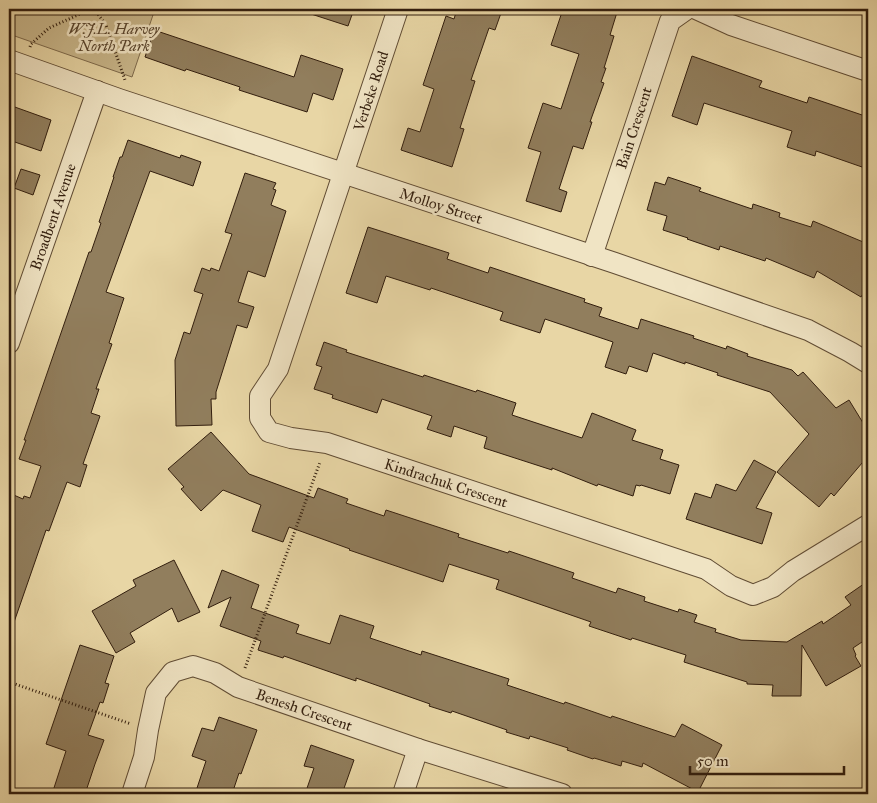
<svg xmlns="http://www.w3.org/2000/svg" width="877" height="803" font-family="'IM FELL Great Primer',serif">
	<rect width="100%" height="100%" fill="#e8d6a5"/>
	<filter id="stains"><feTurbulence type="fractalNoise" baseFrequency=".004" numOctaves="4"/><feColorMatrix values="0 0 0 0 .2 0 0 0 0 .09 0 0 0 0 .02 0 0 0 .5 -.17"/></filter>
	<radialGradient id="worn" r=".72"><stop offset=".6" stop-color="#630" stop-opacity="0"/><stop offset="1" stop-color="#630" stop-opacity=".3"/></radialGradient>
	<!-- green -->
	<polygon fill="#c9b78b" stroke="#7e6a4c" points="9,9 155,9 132,77 9,34"/>
	<!-- building -->
	<g fill="#917e5d" stroke="#321e0e">
		<polygon points="306,9 354,9 348,26 305,12"/>
		<polygon points="457,9 485,9 501,13 495,30 489,28 471,80 475,81 460,128 464,129 452,167 401,150 408,128 420,132 434,89 423,85 446,16 454,19"/>
		<polygon points="563,9 618,9 610,35 614,36 604,68 606,68 601,82 604,83 590,122 592,122 583,149 573,146 559,189 567,192 561,212 526,201 541,152 528,148 543,103 561,109 579,54 551,45"/>
		<polygon points="154,30 294,77 301,55 343,69 333,100 313,93 307,112 239,90 240,87 186,69 185,71 145,57"/>
		<polygon points="692,56 762,81 759,87 807,103 809,97 868,117 868,149 862,167 816,151 815,156 787,147 792,131 704,103 697,125 672,116"/>
		<polygon points="12,106 51,120 41,151 9,140 9,115"/>
		<polygon points="128,140 180,158 181,155 201,162 193,186 150,171 106,292 124,298 109,343 112,344 96,389 99,389 91,413 100,416 83,464 87,465 80,487 67,482 49,531 46,530 12,628 9,628 9,493 23,499 24,496 30,498 41,466 19,459 26,440 24,440 89,252 91,252 101,223 99,222 114,177 113,177 120,157 122,157"/>
		<polygon points="21,169 40,175 33,195 14,188"/>
		<polygon points="245,173 276,183 273,189 276,190 271,205 286,211 265,277 248,271 238,302 254,307 247,328 237,325 216,392 216,399 211,399 212,425 176,426 175,360 184,332 190,334 203,294 194,291 202,268 210,271 211,268 219,271 232,234 225,232"/>
		<polygon points="668,177 701,188 699,191 752,209 753,204 780,213 779,217 811,227 813,221 868,244 868,285 861,297 817,271 814,278 766,258 765,261 720,246 719,250 687,239 688,238 663,230 667,216 647,210 655,182 665,185"/>
		<polygon points="368,227 449,253 447,259 488,273 490,267 585,299 584,302 602,308 599,316 638,329 641,319 694,336 693,338 726,349 727,346 748,354 747,356 792,370 798,376 803,372 836,408 849,400 868,431 868,456 834,496 831,493 819,507 777,472 809,434 770,392 717,375 718,373 685,362 685,364 653,353 647,372 629,366 626,374 605,367 613,342 545,319 540,333 500,320 503,312 431,288 430,290 386,276 377,303 346,293"/>
		<polygon points="324,342 347,350 346,352 423,377 424,375 476,392 477,390 516,403 512,415 582,438 592,413 636,430 632,440 663,450 660,459 679,465 670,494 641,485 640,486 636,485 633,496 598,484 597,486 552,468 552,470 484,448 487,437 454,426 451,437 427,429 432,416 382,399 377,413 332,398 333,395 314,389 322,367 316,365"/>
		<polygon points="211,432 249,474 314,498 318,488 348,499 346,503 384,516 386,510 459,534 458,537 508,553 509,551 574,573 572,578 616,593 618,588 645,597 644,601 678,612 679,609 697,615 694,622 716,629 715,632 741,640 787,642 822,621 823,624 851,605 845,597 868,581 868,638 853,648 856,655 855,656 861,666 826,686 802,645 801,696 772,696 773,685 747,684 747,682 684,662 686,655 632,638 631,640 589,626 591,622 496,589 499,580 449,564 443,582 349,550 350,549 289,527 283,542 252,531 261,505 223,490 201,511 181,489 184,487 168,469"/>
		<polygon points="754,460 776,472 756,508 772,513 762,544 686,519 695,493 711,498 716,484 736,491"/>
		<polygon points="174,560 200,612 178,622 172,608 130,633 135,642 116,653 92,611 136,586 133,580"/>
		<polygon points="222,570 259,585 251,608 299,625 296,633 330,644 340,615 374,626 370,638 421,655 422,651 509,679 507,685 564,704 565,702 611,718 612,716 675,737 682,724 722,745 698,792 643,763 642,767 622,761 621,766 594,758 593,759 567,750 568,748 530,736 529,739 506,732 507,730 452,711 451,713 429,706 430,704 356,678 356,681 284,656 283,658 258,650 261,641 220,626 231,597 208,608"/>
		<polygon points="80,645 114,656 105,683 109,684 103,703 100,702 88,735 104,740 95,764 85,794 52,794 66,751 46,744"/>
		<polygon points="219,717 257,730 241,774 239,773 232,794 195,794 206,761 192,756 202,728 214,731"/>
		<polygon points="311,745 354,760 342,794 305,794 314,768 304,766"/>
	</g>
	<g fill="none" stroke-linecap="round" stroke-linejoin="round">
		<!-- street casing -->
		<g stroke="#604c34" stroke-width="22">
			<g id="street">
				<polyline points="398,9 278,369 260,396 260,418 269,432 291,438 327,443 706,569 731,586 753,595 773,587 793,571 868,525"/>
				<polyline points="696,9 731,25 868,71"/>
				<polyline points="9,60 119,99 615,263 808,330 850,352 868,363"/>
				<polyline points="592,256 670,21 687,9"/>
				<polyline points="9,343 97,91"/>
				<polyline points="132,794 144,757 148,730 156,693 173,672 193,666 215,673 238,687 418,749 562,794"/>
				<polyline points="403,794 418,749"/>
			</g>
		</g>
		<!-- path -->
		<g stroke="#321e0e" stroke-width="3" stroke-dasharray="1 2.5" stroke-linecap="butt">
			<polyline points="94,9 106,25 125,80"/>
			<polyline points="30,47 31,44 49,28 91,9"/>
			<polyline points="245,668 320,462"/>
			<polyline points="9,682 131,724"/>
		</g>
		<!-- street -->
		<use href="#street" stroke="#f0e4c4" stroke-width="20"/>
	</g>
	<g text-anchor="middle" dominant-baseline="central" stroke-width="5" stroke-linejoin="round" paint-order="stroke">
		<!-- park labels -->
		<g font-size="15" font-style="italic" fill="#58442d" stroke="#f0e4c4">
			<text x="114" y="29">W.J.L. Harvey<tspan x="114" dy="17">North Park</tspan></text>
		</g>
		<!-- street labels -->
		<g font-size="15" fill="#321e0e" stroke="#f0e4c4">
			<text transform="translate(371 91) rotate(-72)">Verbeke Road</text>
			<text transform="translate(634 128) rotate(-72)">Bain Crescent</text>
			<text transform="translate(441 206) rotate(18)">Molloy Street</text>
			<text transform="translate(53 217) rotate(-71)">Broadbent Avenue</text>
			<text transform="translate(446 483) rotate(18)">Kindrachuk Crescent</text>
			<text transform="translate(304 710) rotate(19)">Benesh Crescent</text>
		</g>
	</g>
	<!-- margin -->
	<rect width="877" height="803" fill="none" stroke="#e8d6a5" stroke-width="30"/>
	<rect x="10" y="10" width="857" height="783" fill="none" stroke="#321e0e" stroke-width="2.5"/>
	<rect x="15" y="15" width="847" height="773" fill="none" stroke="#321e0e"/>
	<!-- scale -->
	<path d="M690 766v8h154v-8" fill="none" stroke="#321e0e" stroke-width="2.5"/>
	<text x="697" y="766" font-size="15" fill="#321e0e" stroke="#f0e4c4" stroke-width="4" paint-order="stroke">50 m</text>
	<rect width="100%" height="100%" filter="url(#stains)"/>
	<rect width="100%" height="100%" fill="url(#worn)"/>
</svg>
